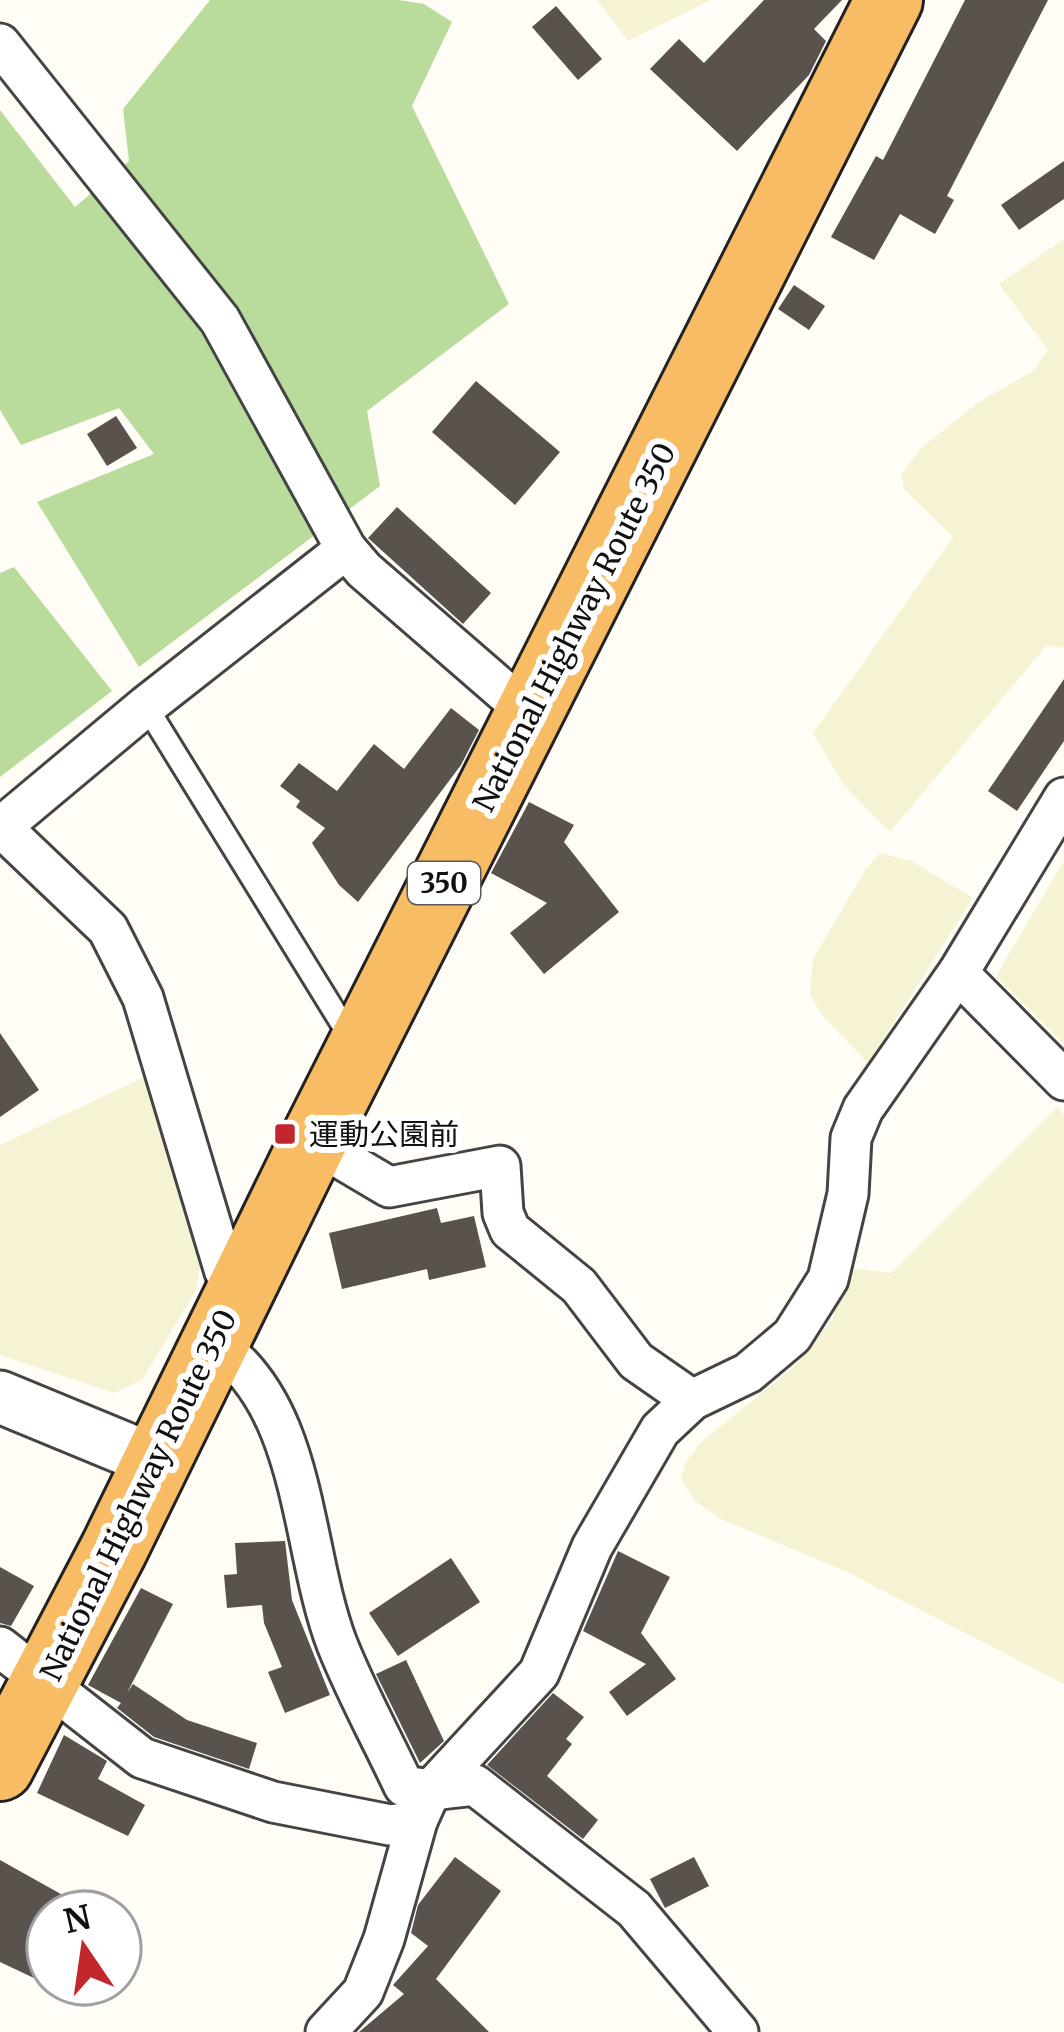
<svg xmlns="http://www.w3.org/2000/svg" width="1064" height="2032" font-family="Merriweather,'Noto Sans JP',serif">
	<rect width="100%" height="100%" fill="#fffdf5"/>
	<!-- farmland -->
	<g fill="#f6f3d4">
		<polygon points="597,0 711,0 628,41"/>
		<polygon points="1064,239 1064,648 1047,645 890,832 844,785 813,733 953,537 904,489 901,475 920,449 976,404 1034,370 1048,350 999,284"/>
		<polygon points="880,853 911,861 973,898 868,1063 822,1015 810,995 813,959 866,869"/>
		<polygon points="1064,861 1064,1044 996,976"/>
		<polygon points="151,1074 201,1260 196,1290 142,1380 114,1393 0,1355 0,1145"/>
		<polygon points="1057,1107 1064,1115 1064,1684 847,1572 721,1519 695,1501 681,1479 685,1463 700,1443 796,1365 833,1319 839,1279 857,1269 892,1273"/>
	</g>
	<!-- forest -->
	<g fill="#b9dc9c">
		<polygon points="210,0 399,0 424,4 452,22 412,106 509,304 367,411 380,486 139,667 37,502 154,454 119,408 21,445 0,410 0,110 75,207 129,161 123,109"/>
		<polygon points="14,567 112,691 0,777 0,573"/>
	</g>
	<!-- building -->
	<g fill="#5a524d">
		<polygon points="764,0 842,0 814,29 826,41 809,75 737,151 650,69 679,39 704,63"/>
		<polygon points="965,0 1048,0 947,196 954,200 935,234 900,214 874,260 831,237 876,156 883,160"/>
		<polygon points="556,6 602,59 578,80 532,27"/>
		<polygon points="1064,161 1064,199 1019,230 1001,205"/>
		<polygon points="794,285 825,306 809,330 778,309"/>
		<polygon points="476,381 560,452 515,505 432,432"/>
		<polygon points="116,416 137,448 107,466 87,434"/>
		<polygon points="397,507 491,593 463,624 368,538"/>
		<polygon points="1064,679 1064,741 1017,811 988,791"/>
		<polygon points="451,708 479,730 461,765 358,902 339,885 312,843 325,828 296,807 300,801 280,786 299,763 337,791 374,744 404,769"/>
		<polygon points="529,802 574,825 564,842 619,912 544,974 510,933 547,903 491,873"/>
		<polygon points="0,1033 39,1090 0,1117"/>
		<polygon points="437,1208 441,1223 474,1216 486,1267 429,1280 427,1269 342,1289 329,1233"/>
		<polygon points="285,1541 292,1600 330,1695 285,1713 268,1672 282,1667 264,1623 262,1605 227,1608 224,1575 237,1574 235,1543"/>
		<polygon points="618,1551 670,1577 641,1633 676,1679 627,1716 609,1692 646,1664 583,1631"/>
		<polygon points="451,1558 480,1602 398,1656 369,1613"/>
		<polygon points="0,1567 34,1586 11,1626 0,1623"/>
		<polygon points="141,1588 173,1604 127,1693 133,1684 187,1720 257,1743 249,1769 154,1737 117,1708 121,1703 88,1685"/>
		<polygon points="406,1660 444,1741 420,1763 376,1674"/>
		<polygon points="553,1693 584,1717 566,1739 572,1744 547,1776 598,1820 583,1839 487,1765"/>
		<polygon points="64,1735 107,1761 98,1779 145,1805 128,1836 37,1793"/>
		<polygon points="455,1857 501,1891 436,1979 489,2032 359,2032 404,1994 393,1985 428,1946 411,1933 418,1905"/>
		<polygon points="694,1857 709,1886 665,1908 650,1879"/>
		<polygon points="0,1860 93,1912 48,1912 48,1954 36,1979 0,1962"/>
	</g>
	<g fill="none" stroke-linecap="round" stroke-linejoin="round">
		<!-- service casing -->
		<g stroke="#444" stroke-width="27">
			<polyline id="service" points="146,706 352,1040"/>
		</g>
		<!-- minor casing -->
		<g stroke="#444" stroke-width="45">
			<g id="minor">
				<polyline points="0,44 220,320 346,549 364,570 530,714"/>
				<polyline points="1,827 108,929 143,998 225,1272 242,1287"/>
				<polyline points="0,828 146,706 346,549"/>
				<polyline points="958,973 1064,1080"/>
				<polyline points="313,1142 389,1187 500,1166 503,1213 510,1230 579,1286 636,1361 692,1400"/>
				<path d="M214,1343C308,1407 300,1547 337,1644C356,1692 382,1739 404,1786L431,1790L475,1785L634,1909L738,2032"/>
				<polyline points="0,1647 142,1758 273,1802 390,1825 417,1821"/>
				<polyline points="326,2032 363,1992 384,1939 417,1821 431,1790 539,1673 592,1547 660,1430 692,1400 748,1373 792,1336 828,1279 848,1194 851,1138 863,1109 958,973 1064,798"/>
			</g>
		</g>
		<!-- tertiary casing -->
		<g stroke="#444" stroke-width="57">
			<polyline id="tertiary" points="0,1397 155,1461"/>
		</g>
		<!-- trunk casing -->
		<g stroke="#222" stroke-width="72">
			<polyline id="trunk" points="0,1767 114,1549 313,1142 889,0"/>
		</g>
		<!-- service -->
		<use href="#service" stroke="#fff" stroke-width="21"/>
		<!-- minor -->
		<use href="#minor" stroke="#fff" stroke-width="39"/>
		<!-- tertiary -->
		<use href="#tertiary" stroke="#fff" stroke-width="51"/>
		<!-- trunk -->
		<use href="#trunk" stroke="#f7bc64" stroke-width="66"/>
	</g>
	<!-- markers -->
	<rect fill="#c4262e" stroke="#fff" stroke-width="4.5" x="273" y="1122" width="24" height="24" rx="6"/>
	<g text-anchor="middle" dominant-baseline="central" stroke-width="12" stroke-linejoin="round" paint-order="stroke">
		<!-- shield labels -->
		<rect fill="#fff" stroke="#585858" stroke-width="3" x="408" y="862" width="72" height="42" rx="9"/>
		<g font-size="27" font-weight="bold" fill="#111">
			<text x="444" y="883">350</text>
		</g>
		<!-- street labels -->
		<g font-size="30" fill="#111" stroke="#fff">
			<text transform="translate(574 627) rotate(-63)">National Highway Route 350</text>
			<text transform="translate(138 1495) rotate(-64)">National Highway Route 350</text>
		</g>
		<!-- poi labels -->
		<g font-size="30" fill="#111" stroke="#fff" text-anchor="start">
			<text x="309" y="1134">運動公園前</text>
		</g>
	</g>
	<!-- north arrow -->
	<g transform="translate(84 1948) rotate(347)"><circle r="57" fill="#ffffff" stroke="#a0a0a0" stroke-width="3"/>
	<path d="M0-9L21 45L0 30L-21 45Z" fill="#c4262e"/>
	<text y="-18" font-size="33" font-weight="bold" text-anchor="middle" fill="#111111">N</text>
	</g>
</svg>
